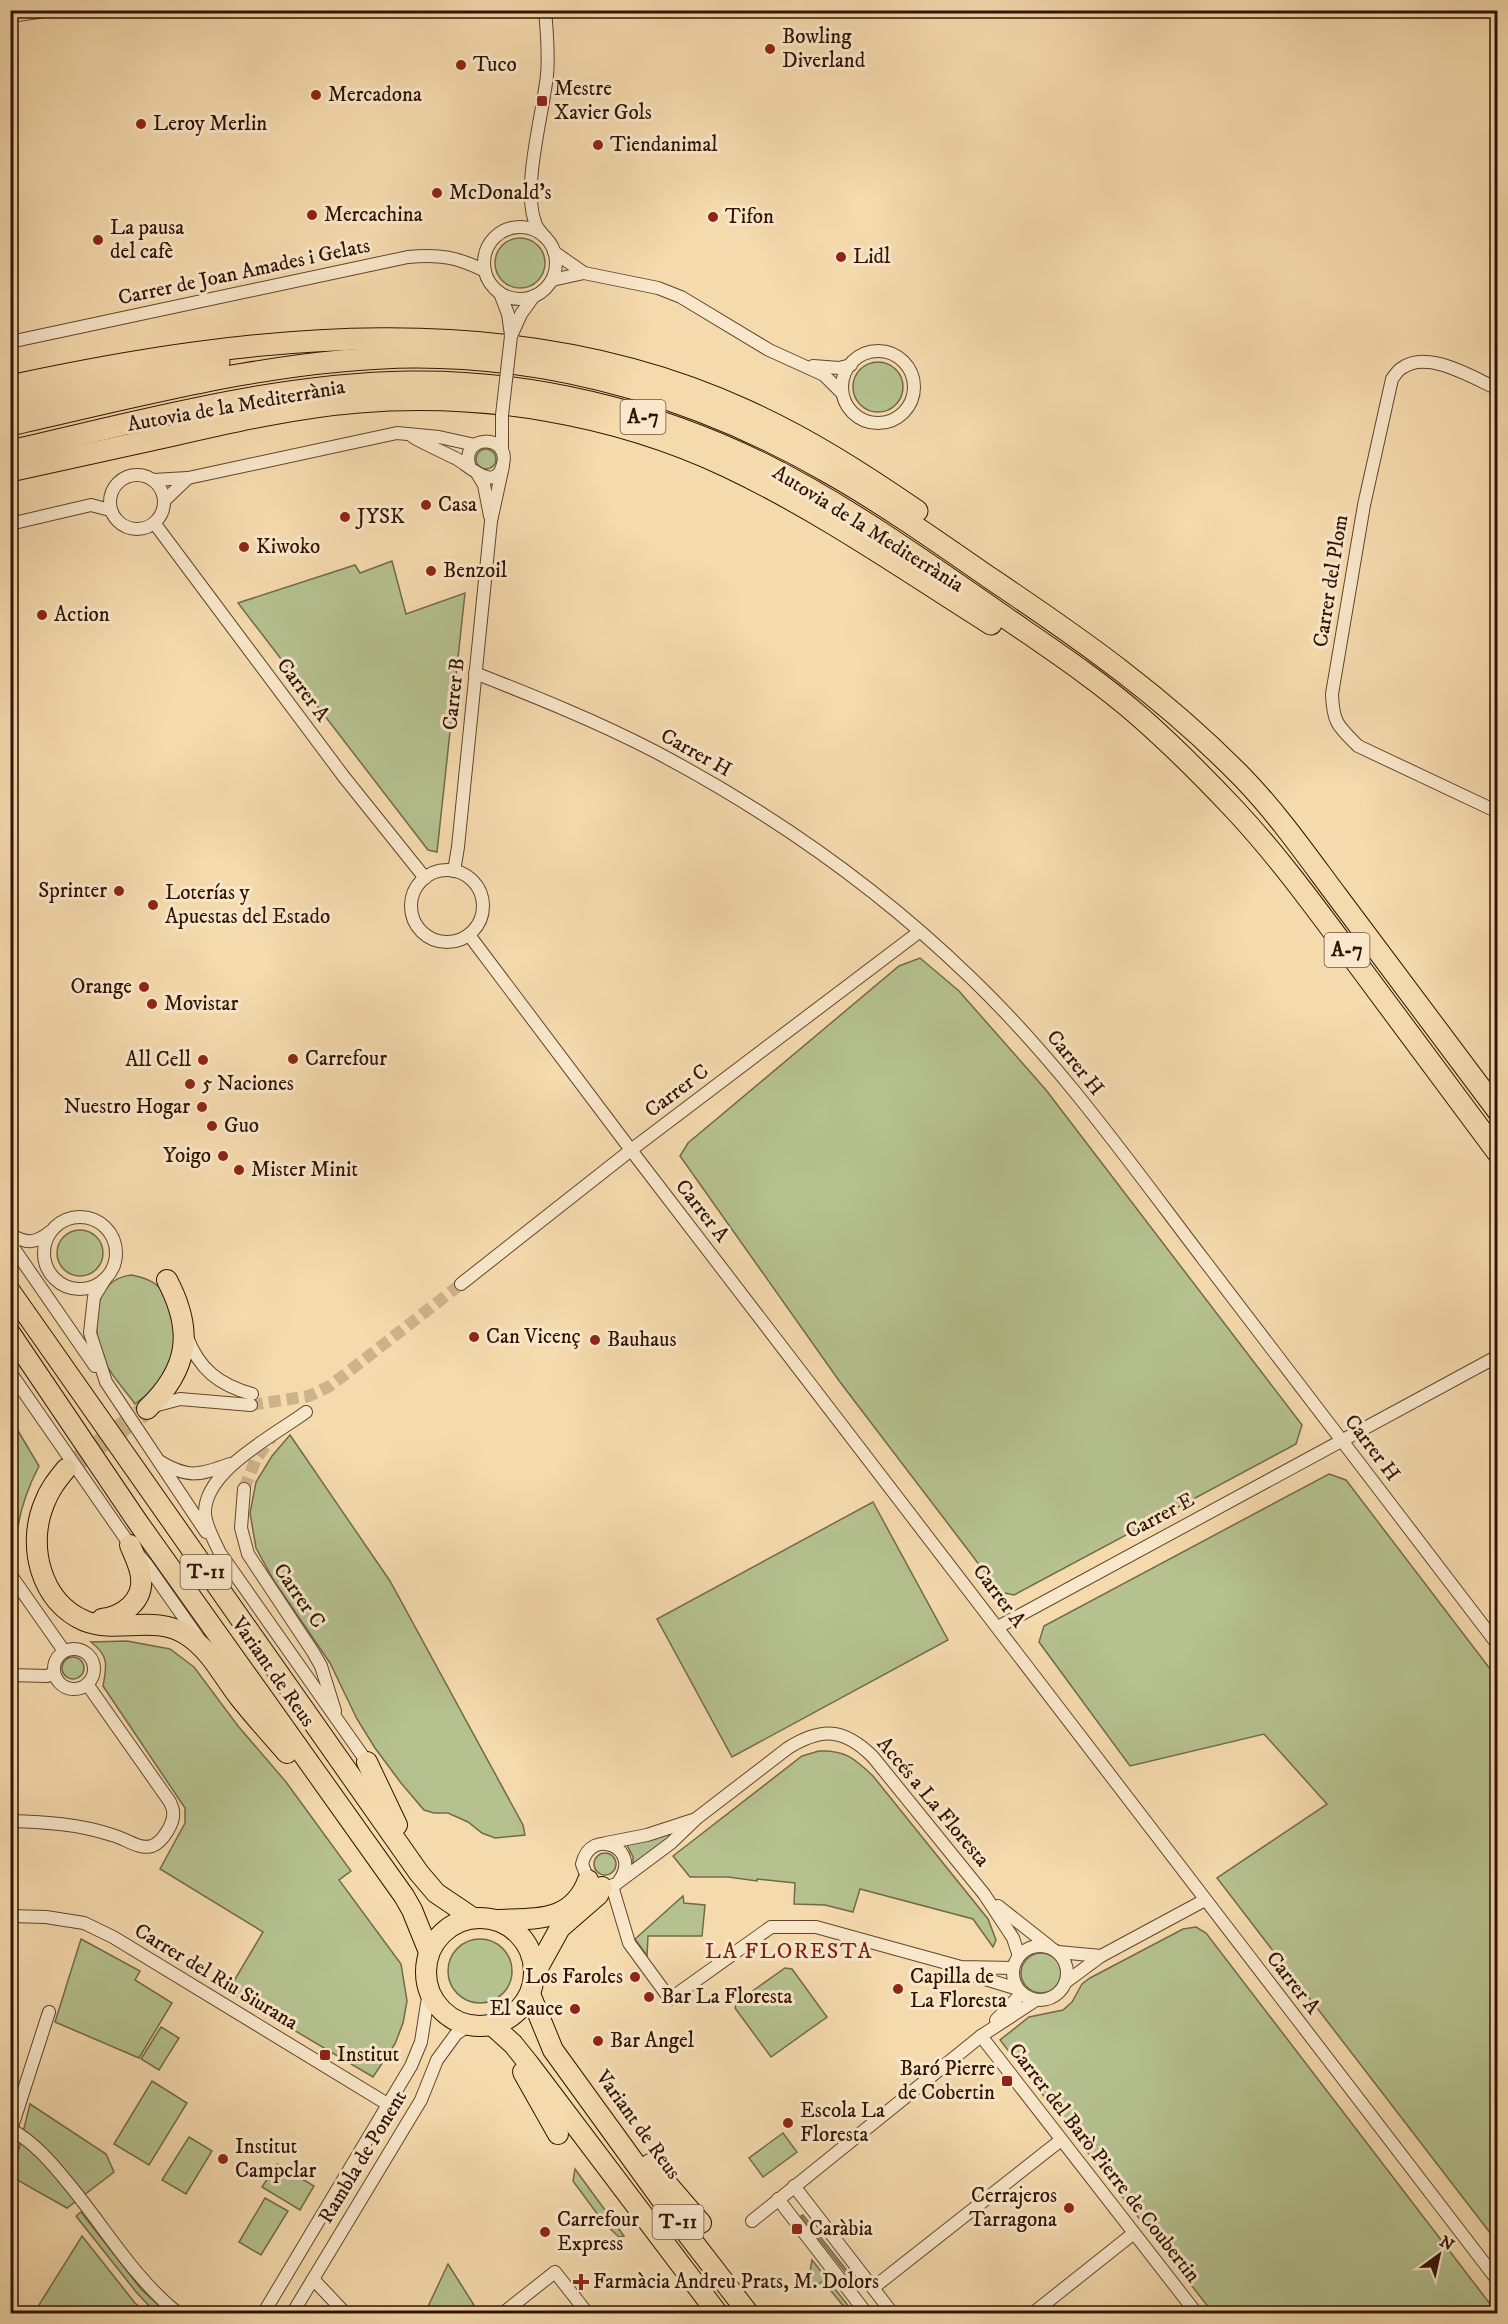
<svg xmlns="http://www.w3.org/2000/svg" width="1508" height="2324" font-family="'IM FELL DW Pica',serif">
	<rect width="100%" height="100%" fill="#f5daad"/>
	<filter id="stains"><feTurbulence type="fractalNoise" baseFrequency=".00333" numOctaves="4"/><feColorMatrix values="0 0 0 0 .2 0 0 0 0 .09 0 0 0 0 .02 0 0 0 .5 -.17"/></filter>
	<radialGradient id="worn" r=".72"><stop offset=".6" stop-color="#630" stop-opacity="0"/><stop offset="1" stop-color="#630" stop-opacity=".3"/></radialGradient>
	<!-- green -->
	<g fill="#b5c18f" stroke="#736a48" stroke-width="1.5">
		<circle cx="520" cy="263" r="25"/>
		<circle cx="878" cy="387" r="25"/>
		<circle cx="486" cy="459" r="10"/>
		<polygon points="392,561 406,614 465,593 437,852 428,850 238,603 355,565 360,573"/>
		<polygon points="920,958 959,991 1046,1090 1302,1425 1296,1444 1014,1595 1000,1592 840,1382 680,1156 688,1143 899,966"/>
		<circle cx="80" cy="1253" r="23"/>
		<path d="M132,1275C140,1277 147,1278 154,1283C180,1302 179,1348 164,1374C157,1386 146,1396 135,1404C126,1391 112,1377 105,1362C91,1333 90,1279 132,1275Z"/>
		<path d="M11,1419L39,1466C27,1489 18,1516 16,1542L10,1534Z"/>
		<polygon points="290,1435 390,1581 523,1825 525,1835 495,1838 482,1833 468,1822 448,1813 434,1813 424,1810 401,1783 375,1748 357,1719 330,1663 274,1581 256,1548 250,1513 256,1482 272,1456"/>
		<polygon points="1329,1474 1346,1480 1497,1678 1497,2238 1494,2238 1217,1878 1327,1804 1264,1734 1130,1766 1039,1642 1044,1626"/>
		<polygon points="873,1502 948,1640 732,1757 657,1619"/>
		<path d="M127,1641L170,1649L194,1667L238,1726L286,1782L351,1871L339,1880L401,1964L407,2001L403,2023L395,2044L373,2077L228,1991L263,1932L160,1869L185,1823V1808L103,1686C107,1665 109,1656 91,1642Z"/>
		<circle cx="73" cy="1668" r="11"/>
		<path d="M819,1751C845,1750 854,1758 873,1776L988,1919L996,1940L993,1947L973,1919L860,1889L853,1912L825,1905L794,1904L795,1883L757,1879V1881L728,1877H690L673,1856L802,1756Z"/>
		<polygon points="668,1834 671,1835 670,1837 633,1865 633,1857 626,1843"/>
		<circle cx="605" cy="1864" r="11"/>
		<polygon points="683,1896 684,1903 705,1905 702,1936 648,1936 647,1956 635,1939"/>
		<polygon points="1196,1927 1206,1933 1497,2313 1213,2313 1000,2040 1029,2017 1063,2010 1072,2002 1082,1984 1090,1978 1183,1929"/>
		<circle cx="480" cy="1971" r="32"/>
		<polygon points="81,1939 140,1971 135,1980 172,2003 139,2058 55,2022"/>
		<circle cx="1041" cy="1973" r="20"/>
		<polygon points="785,1968 792,1969 827,2017 771,2057 735,2008 737,2002"/>
		<polygon points="161,2027 179,2038 159,2070 141,2059"/>
		<polygon points="152,2081 187,2103 149,2165 114,2144"/>
		<polygon points="30,2104 106,2154 114,2172 67,2208 12,2177"/>
		<polygon points="783,2133 797,2152 763,2177 749,2158"/>
		<polygon points="189,2137 212,2151 186,2194 162,2180"/>
		<polygon points="277,2164 314,2186 300,2210 262,2187"/>
		<polygon points="575,2169 624,2236 619,2237 604,2223 573,2181"/>
		<polygon points="265,2198 288,2211 261,2255 239,2242"/>
		<polygon points="81,2212 141,2289 167,2313 156,2313 137,2293 76,2216"/>
		<polygon points="803,2215 856,2282 854,2283 801,2216"/>
		<polygon points="82,2236 135,2303 146,2313 34,2313"/>
		<path d="M812,2260L854,2313H849L823,2281L815,2287C808,2277 810,2271 812,2260Z"/>
		<polygon points="448,2264 474,2305 464,2313 425,2313"/>
	</g>
	<g fill="none" stroke-linecap="round" stroke-linejoin="round">
		<!-- minor-tunnel -->
		<g stroke="#ceb28b" stroke-width="12" stroke-dasharray="12 6" stroke-linecap="butt">
			<polyline points="251,1405 309,1396 330,1386 461,1284"/>
			<polyline points="244,1489 256,1459 271,1438"/>
		</g>
		<!-- trunk-tunnel -->
		<polyline stroke="#ceb28b" stroke-width="20" stroke-dasharray="20 10" stroke-linecap="butt" points="66,1469 147,1409"/>
		<!-- minor casing -->
		<g stroke="#62452d" stroke-width="14">
			<g id="minor">
				<path d="M545,10C547,32 549,54 547,75C543,114 522,186 535,222C536,228 542,233 545,237"/>
				<polyline points="10,16 52,10"/>
				<circle cx="520" cy="263" r="36"/>
				<polyline points="554,252 584,273 658,288 681,297 769,350 824,375 842,393"/>
				<polyline points="552,280 584,273"/>
				<polyline points="500,293 508,314 511,335"/>
				<polyline points="511,336 521,314 534,296"/>
				<path d="M10,342L408,257C440,254 457,257 485,271"/>
				<circle cx="878" cy="387" r="36"/>
				<polyline points="813,366 839,368 851,365"/>
				<path d="M1498,389C1473,378 1428,349 1402,368C1398,370 1395,375 1392,379L1364,505L1332,694C1333,723 1338,726 1358,746L1498,812"/>
				<path d="M413,437C427,445 441,451 455,458C468,464 495,495 503,464C511,434 458,433 470,468"/>
				<polyline points="502,450 502,415"/>
				<circle cx="137" cy="502" r="27"/>
				<polyline points="478,475 484,485 490,516"/>
				<polyline points="153,480 188,478 397,433 439,437 475,445"/>
				<polyline points="165,500 188,478"/>
				<polyline points="10,524 91,505 110,510"/>
				<polyline points="155,524 344,777 425,878"/>
				<path d="M475,673C536,697 596,721 654,751C768,811 877,887 970,977C1059,1062 1130,1163 1204,1260C1302,1388 1400,1517 1498,1645"/>
				<circle cx="447" cy="906" r="36"/>
				<polyline points="454,871 458,847 491,521 503,466"/>
				<polyline points="469,935 631,1150 1498,2281"/>
				<circle cx="80" cy="1253" r="36"/>
				<path d="M10,1234C26,1244 35,1244 50,1232"/>
				<polyline points="10,1243 95,1366"/>
				<polyline points="105,1279 94,1297 90,1333 106,1382 206,1532"/>
				<polyline points="461,1284 631,1150 919,932"/>
				<path d="M187,1337C199,1369 219,1385 252,1394"/>
				<polyline points="10,1372 130,1545 147,1565 199,1639"/>
				<polyline points="154,1406 180,1399 251,1405"/>
				<path d="M306,1412C275,1435 203,1471 205,1514C206,1527 215,1542 220,1553L367,1762"/>
				<path d="M159,1461C188,1479 200,1475 230,1464"/>
				<polyline points="244,1489 241,1528 248,1554 313,1652 321,1666 335,1711"/>
				<polyline points="10,1574 64,1651"/>
				<polyline points="998,1627 1498,1356"/>
				<circle cx="74" cy="1669" r="20"/>
				<polyline points="10,1675 47,1676 54,1673"/>
				<path d="M10,1821C46,1822 79,1824 112,1835C125,1838 139,1850 152,1846C163,1842 175,1822 173,1811C173,1808 171,1805 170,1802L87,1684"/>
				<polyline points="606,1843 647,1835 693,1820"/>
				<path d="M619,1881C643,1849 591,1825 582,1864L588,1880C596,1887 605,1889 616,1884L671,1843L697,1818L788,1748C822,1727 844,1728 873,1757L984,1894L1013,1938L1019,1956"/>
				<polyline points="612,1886 629,1943 670,1999 771,1927 816,1927 961,1967 1013,1968"/>
				<polyline points="998,1906 1050,1947"/>
				<polyline points="10,1916 46,1917 84,1923 113,1937 389,2105"/>
				<circle cx="1040" cy="1973" r="27"/>
				<polyline points="1058,1952 1101,1956"/>
				<polyline points="967,1971 975,1976 1018,1989"/>
				<polyline points="1066,1982 1101,1956 1205,1900"/>
				<polyline points="996,2020 1022,1993"/>
				<polyline points="981,2036 1197,2314"/>
				<path d="M10,2129C34,2142 51,2162 68,2183C104,2226 134,2279 179,2314"/>
				<polyline points="10,2133 49,2012"/>
				<polyline points="794,2186 893,2314"/>
				<polyline points="778,2199 867,2314"/>
				<polyline points="752,2221 981,2036 1036,2000"/>
				<polyline points="313,2279 346,2314"/>
				<polyline points="873,2288 1061,2140"/>
				<polyline points="263,2314 411,2066 421,2042 429,1991"/>
				<polyline points="292,2314 421,2100 437,2060 456,2034 469,2025"/>
				<polyline points="502,2314 555,2272 588,2314"/>
				<polyline points="1032,2314 1134,2233"/>
			</g>
		</g>
		<!-- trunk casing -->
		<g stroke="#311302" stroke-width="22">
			<g id="trunk">
				<polyline points="10,1291 419,1873 436,1893 473,1918"/>
				<polyline points="10,1333 137,1521 404,1896 412,1910 429,1952"/>
				<path d="M147,1409C189,1369 194,1331 167,1280"/>
				<path d="M66,1469C57,1480 49,1490 44,1504C27,1545 40,1602 85,1621C118,1634 154,1614 187,1635C211,1651 222,1675 239,1697C254,1716 271,1735 287,1753"/>
				<path d="M102,1619C123,1616 144,1601 141,1577C140,1566 134,1555 130,1545"/>
				<polyline points="367,1762 397,1825"/>
				<circle cx="480" cy="1972" r="54"/>
				<path d="M497,1920C536,1918 572,1923 588,1880"/>
				<polyline points="534,1975 560,1928 598,1895 602,1887"/>
				<polyline points="530,1994 553,2050 674,2217 749,2314"/>
				<polyline points="492,2025 513,2044 529,2064 718,2314"/>
				<polyline points="523,2072 558,2134"/>
				<polyline points="650,2164 701,2223"/>
			</g>
		</g>
		<!-- motorway casing -->
		<g stroke="#311302" stroke-width="23">
			<g id="motorway">
				<path d="M10,386C251,334 514,304 745,410C807,438 862,473 917,511"/>
				<polyline points="10,406 219,362"/>
				<path d="M10,425C143,395 278,358 416,357C563,357 706,401 833,475C887,506 938,542 990,578C1081,639 1165,698 1242,777C1277,813 1307,856 1337,896C1391,967 1444,1039 1498,1111"/>
				<path d="M10,451C142,421 274,384 409,382C531,380 656,411 765,465C843,504 915,555 986,604C1037,640 1091,674 1139,716C1172,745 1204,777 1235,810C1278,856 1315,907 1353,958C1401,1023 1449,1088 1498,1153"/>
				<path d="M10,471C65,459 119,447 174,435C235,421 297,407 359,402C483,392 613,413 726,466C819,510 904,569 991,624"/>
			</g>
		</g>
		<!-- minor -->
		<use href="#minor" stroke="#f8e7ca" stroke-width="12"/>
		<!-- trunk -->
		<use href="#trunk" stroke="#f5daad" stroke-width="20"/>
		<!-- motorway -->
		<use href="#motorway" stroke="#f5daad" stroke-width="21"/>
		<!-- minor-bridge casing -->
		<g stroke="#62452d" stroke-width="14" stroke-linecap="butt">
			<polyline id="minor-bridge" points="502,415 511,336"/>
		</g>
		<!-- minor-bridge -->
		<use href="#minor-bridge" stroke="#f8e7ca" stroke-width="12"/>
	</g>
	<!-- markers -->
	<g fill="#8f2418" stroke="#f8e7ca" stroke-width="2">
		<circle cx="770" cy="49" r="6"/>
		<circle cx="461" cy="65" r="6"/>
		<circle cx="316" cy="95" r="6"/>
		<rect x="536" y="95" width="12" height="12" rx="3"/>
		<circle cx="141" cy="124" r="6"/>
		<circle cx="598" cy="145" r="6"/>
		<circle cx="437" cy="193" r="6"/>
		<circle cx="312" cy="215" r="6"/>
		<circle cx="713" cy="217" r="6"/>
		<circle cx="98" cy="240" r="6"/>
		<circle cx="841" cy="257" r="6"/>
		<circle cx="426" cy="505" r="6"/>
		<circle cx="345" cy="517" r="6"/>
		<circle cx="244" cy="547" r="6"/>
		<circle cx="431" cy="571" r="6"/>
		<circle cx="42" cy="615" r="6"/>
		<circle cx="119" cy="891" r="6"/>
		<circle cx="153" cy="905" r="6"/>
		<circle cx="144" cy="987" r="6"/>
		<circle cx="152" cy="1004" r="6"/>
		<circle cx="293" cy="1059" r="6"/>
		<circle cx="203" cy="1060" r="6"/>
		<circle cx="190" cy="1084" r="6"/>
		<circle cx="202" cy="1107" r="6"/>
		<circle cx="212" cy="1126" r="6"/>
		<circle cx="223" cy="1156" r="6"/>
		<circle cx="239" cy="1170" r="6"/>
		<circle cx="474" cy="1337" r="6"/>
		<circle cx="595" cy="1340" r="6"/>
		<circle cx="635" cy="1977" r="6"/>
		<circle cx="898" cy="1989" r="6"/>
		<circle cx="649" cy="1997" r="6"/>
		<circle cx="575" cy="2009" r="6"/>
		<circle cx="598" cy="2041" r="6"/>
		<rect x="319" y="2049" width="12" height="12" rx="3"/>
		<rect x="1001" y="2075" width="12" height="12" rx="3"/>
		<circle cx="788" cy="2123" r="6"/>
		<circle cx="223" cy="2159" r="6"/>
		<circle cx="1069" cy="2208" r="6"/>
		<rect x="791" y="2223" width="12" height="12" rx="3"/>
		<circle cx="545" cy="2232" r="6"/>
		<path d="M578 2273h6v6h6v6h-6v6h-6v-6h-6v-6h6z"/>
	</g>
	<g text-anchor="middle" dominant-baseline="central" stroke-width="6" stroke-linejoin="round" paint-order="stroke">
		<!-- shield labels -->
		<g fill="#f8e7ca" stroke="#6d533e" stroke-width="1.5">
			<rect x="620.5" y="400" width="45" height="34" rx="4.5"/>
			<rect x="1324.5" y="933" width="45" height="34" rx="4.5"/>
			<rect x="180.5" y="1555" width="51" height="34" rx="4.5"/>
			<rect x="652.5" y="2205" width="51" height="34" rx="4.5"/>
		</g>
		<g font-size="20" font-weight="bold" fill="#311302">
			<text x="643" y="417">A-7</text>
			<text x="1347" y="950">A-7</text>
			<text x="206" y="1572">T-11</text>
			<text x="678" y="2222">T-11</text>
		</g>
		<!-- poi labels -->
		<g font-size="21" fill="#311302" stroke="#f8e7ca" text-anchor="start">
			<text x="782" y="37">Bowling<tspan x="782" dy="24">Diverland</tspan></text>
			<text x="473" y="65">Tuco</text>
			<text x="554" y="89">Mestre<tspan x="554" dy="24">Xavier Gols</tspan></text>
			<text x="328" y="95">Mercadona</text>
			<text x="153" y="124">Leroy Merlin</text>
			<text x="610" y="145">Tiendanimal</text>
			<text x="449" y="193">McDonald's</text>
			<text x="324" y="215">Mercachina</text>
			<text x="725" y="217">Tifon</text>
			<text x="110" y="228">La pausa<tspan x="110" dy="24">del cafè</tspan></text>
			<text x="853" y="257">Lidl</text>
			<text x="438" y="505">Casa</text>
			<text x="357" y="517">JYSK</text>
			<text x="256" y="547">Kiwoko</text>
			<text x="443" y="571">Benzoil</text>
			<text x="54" y="615">Action</text>
			<text x="107" y="891" text-anchor="end">Sprinter</text>
			<text x="165" y="893">Loterías y<tspan x="165" dy="24">Apuestas del Estado</tspan></text>
			<text x="132" y="987" text-anchor="end">Orange</text>
			<text x="164" y="1004">Movistar</text>
			<text x="305" y="1059">Carrefour</text>
			<text x="191" y="1060" text-anchor="end">All Cell</text>
			<text x="202" y="1084">5 Naciones</text>
			<text x="190" y="1107" text-anchor="end">Nuestro Hogar</text>
			<text x="224" y="1126">Guo</text>
			<text x="211" y="1156" text-anchor="end">Yoigo</text>
			<text x="251" y="1170">Mister Minit</text>
			<text x="486" y="1337">Can Vicenç</text>
			<text x="607" y="1340">Bauhaus</text>
			<text x="623" y="1977" text-anchor="end">Los Faroles</text>
			<text x="910" y="1977">Capilla de<tspan x="910" dy="24">La Floresta</tspan></text>
			<text x="661" y="1997">Bar La Floresta</text>
			<text x="563" y="2009" text-anchor="end">El Sauce</text>
			<text x="610" y="2041">Bar Angel</text>
			<text x="337" y="2055">Institut</text>
			<text x="995" y="2069" text-anchor="end">Baró Pierre<tspan x="995" dy="24">de Cobertin</tspan></text>
			<text x="800" y="2111">Escola La<tspan x="800" dy="24">Floresta</tspan></text>
			<text x="235" y="2147">Institut<tspan x="235" dy="24">Campclar</tspan></text>
			<text x="1057" y="2196" text-anchor="end">Cerrajeros<tspan x="1057" dy="24">Tarragona</tspan></text>
			<text x="557" y="2220">Carrefour<tspan x="557" dy="24">Express</tspan></text>
			<text x="809" y="2229">Caràbia</text>
			<text x="593" y="2282">Farmàcia Andreu Prats, M. Dolors</text>
		</g>
		<!-- street labels -->
		<g font-size="21" fill="#311302" stroke="#f8e7ca">
			<text transform="translate(244 272) rotate(-12)">Carrer de Joan Amades i Gelats</text>
			<text transform="translate(236 406) rotate(-10)">Autovia de la Mediterrània</text>
			<text transform="translate(868 529) rotate(32)">Autovia de la Mediterrània</text>
			<text transform="translate(1331 581) rotate(-81)">Carrer del Plom</text>
			<text transform="translate(303 690) rotate(53)">Carrer A</text>
			<text transform="translate(454 694) rotate(-84)">Carrer B</text>
			<text transform="translate(696 753) rotate(29)">Carrer H</text>
			<text transform="translate(1075 1063) rotate(51)">Carrer H</text>
			<text transform="translate(677 1091) rotate(-37)">Carrer C</text>
			<text transform="translate(702 1211) rotate(52)">Carrer A</text>
			<text transform="translate(1372 1448) rotate(53)">Carrer H</text>
			<text transform="translate(1160 1516) rotate(-28)">Carrer E</text>
			<text transform="translate(299 1596) rotate(55)">Carrer C</text>
			<text transform="translate(999 1596) rotate(53)">Carrer A</text>
			<text transform="translate(273 1672) rotate(55)">Variant de Reus</text>
			<text transform="translate(933 1802) rotate(50)">Accés a La Floresta</text>
			<text transform="translate(216 1977) rotate(31)">Carrer del Riu Siurana</text>
			<text transform="translate(1293 1983) rotate(52)">Carrer A</text>
			<text transform="translate(638 2125) rotate(54)">Variant de Reus</text>
			<text transform="translate(363 2157) rotate(-59)">Rambla de Ponent</text>
			<text transform="translate(1104 2163) rotate(52)">Carrer del Barò Pierre de Coubertin</text>
		</g>
		<!-- neighbourhood labels -->
		<g font-size="22" letter-spacing="1.5" fill="#7a1f14" stroke="#f8e7ca">
			<text x="789" y="1951">LA FLORESTA</text>
		</g>
	</g>
	<!-- margin -->
	<rect width="1508" height="2324" fill="none" stroke="#f5daad" stroke-width="36"/>
	<rect x="12" y="12" width="1484" height="2300" fill="none" stroke="#311302" stroke-width="3"/>
	<rect x="18" y="18" width="1472" height="2288" fill="none" stroke="#311302" stroke-width="1.5"/>
	<!-- north arrow -->
	<g transform="translate(1439 2255) rotate(33)" stroke="#f8e7ca" stroke-width="4.5" paint-order="stroke">
	<path d="M0-4.5L10 22L0 15L-10 22Z" fill="#311302"/>
	<text y="-9" font-size="16" font-weight="bold" text-anchor="middle" fill="#311302">N</text>
	</g>
	<rect width="100%" height="100%" filter="url(#stains)"/>
	<rect width="100%" height="100%" fill="url(#worn)"/>
</svg>
